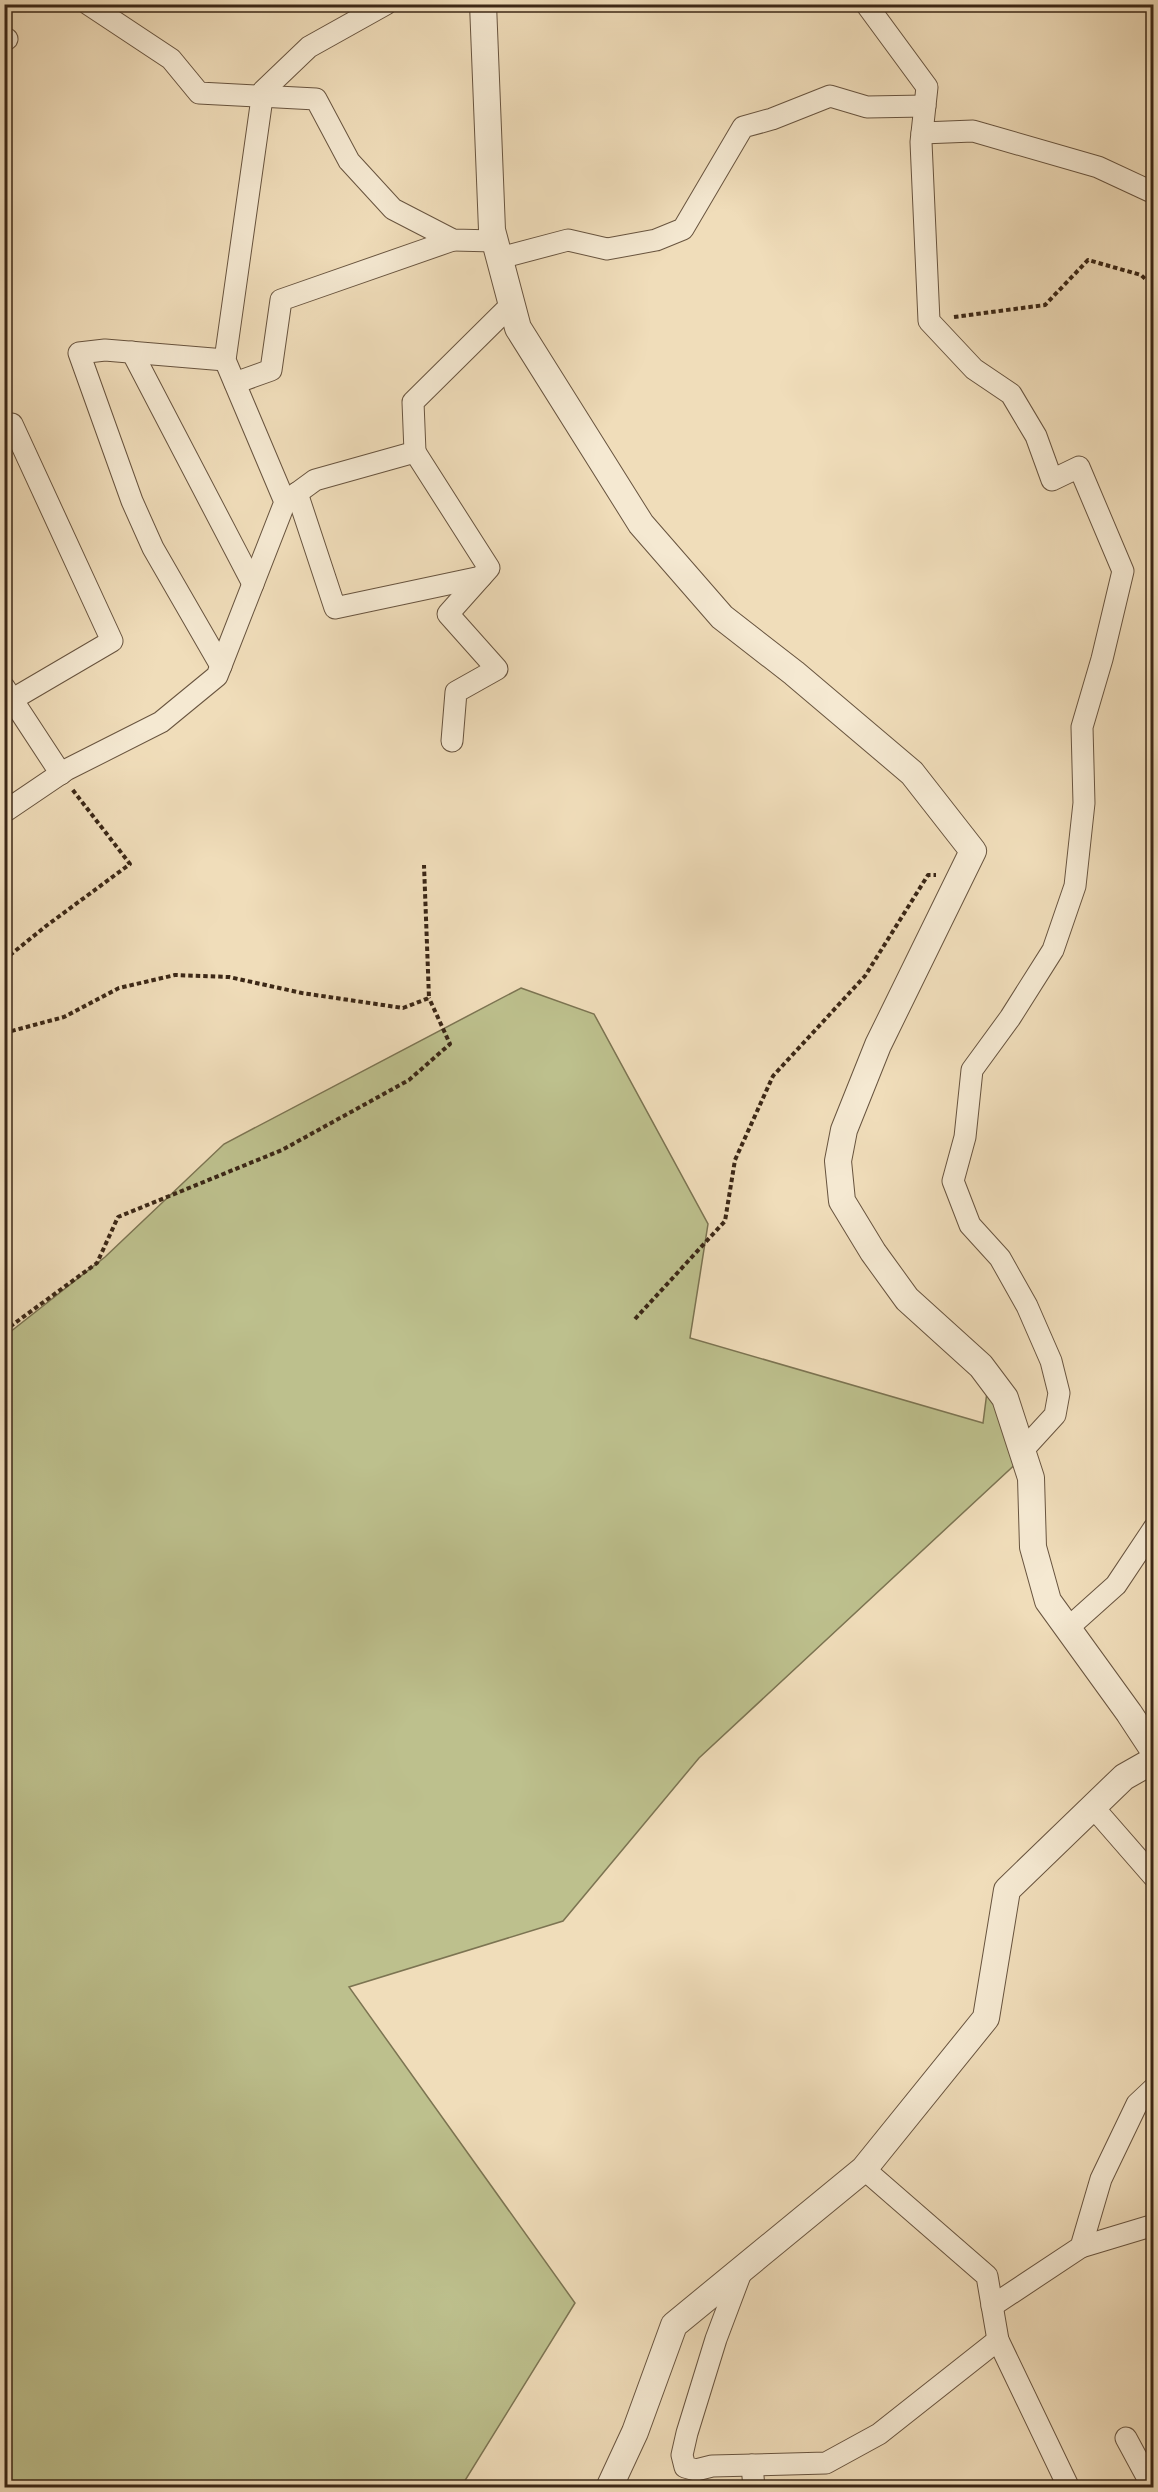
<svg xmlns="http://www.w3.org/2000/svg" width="1158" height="2492" font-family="Alegreya,serif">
	<rect width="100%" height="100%" fill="#f0ddba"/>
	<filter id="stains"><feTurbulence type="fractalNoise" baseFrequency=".00333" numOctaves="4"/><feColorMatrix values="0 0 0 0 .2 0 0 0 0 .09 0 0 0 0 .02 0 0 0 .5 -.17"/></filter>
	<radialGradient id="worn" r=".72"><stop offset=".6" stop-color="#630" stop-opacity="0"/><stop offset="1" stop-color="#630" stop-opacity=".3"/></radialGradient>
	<!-- green -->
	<polygon fill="#bdc08d" stroke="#7c7452" stroke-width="1.5" points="521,988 594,1014 708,1224 690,1338 983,1423 987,1392 1022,1458 699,1758 563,1921 349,1987 575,2303 461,2487 5,2488 5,1336 105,1257 224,1144"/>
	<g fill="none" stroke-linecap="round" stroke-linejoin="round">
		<!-- minor casing -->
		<g stroke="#68543f" stroke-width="23">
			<g id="minor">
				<polyline points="88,4 171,59 199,93 316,99 349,161 393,209 453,240 495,241"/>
				<polyline points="866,4 927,87 921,142 929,321 974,369 1011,394 1036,436 1052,480 1079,467 1123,571 1102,659 1082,727 1084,803 1075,886 1053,950 1010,1018 972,1070 965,1137 953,1181 970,1225 1000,1258 1027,1306 1051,1361 1059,1393 1055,1415 1023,1450"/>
				<polyline points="4,41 7,39"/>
				<polyline points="922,133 973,131 1098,167 1154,193"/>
				<polyline points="500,258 568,240 607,249 656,240 683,229 743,127 772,119 830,96 867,107 925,106"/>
				<polyline points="132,352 253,584"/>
				<polyline points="235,383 271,370 281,300 453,240"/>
				<polyline points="12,424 112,641 13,699"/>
				<polyline points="415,452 489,568 448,614 497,669 456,692 452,741"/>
				<polyline points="297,493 335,608 481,577"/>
				<polyline points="285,502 315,480 415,452 413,402 512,304"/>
				<polyline points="221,666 153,548 132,501 79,353 105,350 225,360"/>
				<polyline points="4,687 61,774"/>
				<polyline points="4,812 66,770 161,722 217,676 285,502 225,360 263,91 309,47 386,4"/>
				<polyline points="1068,1628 1116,1585 1154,1528"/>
				<polyline points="1093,1807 1154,1877"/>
				<polyline points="864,2169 987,2276 998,2340 1069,2488"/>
				<polyline points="1081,2247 1154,2225"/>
				<polyline points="742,2270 716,2339 687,2433 682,2455 685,2467 696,2470 712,2466 826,2463 879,2434 998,2340"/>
				<polyline points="992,2306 1081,2247 1101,2179 1137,2104 1154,2088"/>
				<polyline points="1126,2438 1153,2488"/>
				<polyline points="752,2465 754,2488"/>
			</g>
		</g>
		<!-- tertiary casing -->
		<g stroke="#68543f" stroke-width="28">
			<g id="tertiary">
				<polyline points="483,4 492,230 518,328 641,524 722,617 794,673 912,773 973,851 878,1045 844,1130 838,1161 842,1201 873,1252 907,1299 981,1366 1005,1398 1031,1478 1033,1547 1048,1601 1129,1713 1154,1751"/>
				<polyline points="609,2488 635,2432 674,2325 864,2169 986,2018 1007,1890 1124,1777 1154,1760"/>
			</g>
		</g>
		<!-- path -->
		<g stroke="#3b2716" stroke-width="4" stroke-dasharray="4.5 3" stroke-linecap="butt">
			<polyline points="954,317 1045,305 1088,260 1141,275 1154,287"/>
			<polyline points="4,960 46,926 130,864 72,789"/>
			<polyline points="4,1033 64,1017 119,988 175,975 229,977 302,993 403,1008 429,998 424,865"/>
			<polyline points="635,1319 725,1221 735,1160 773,1076 865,976 928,875 936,875"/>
			<polyline points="4,1331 97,1263 118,1217 282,1150 409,1080 450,1044 429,998"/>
		</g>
		<!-- minor -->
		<use href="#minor" stroke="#f5e9d2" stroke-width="21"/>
		<!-- tertiary -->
		<use href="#tertiary" stroke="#f5e9d2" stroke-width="26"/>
	</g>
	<!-- margin -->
	<rect width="1158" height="2492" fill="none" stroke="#f0ddba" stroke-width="24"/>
	<rect x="6" y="6" width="1146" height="2480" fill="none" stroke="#3b2716" stroke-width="3"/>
	<rect x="12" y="12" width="1134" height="2468" fill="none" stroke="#3b2716" stroke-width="1.5"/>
	<rect width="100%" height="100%" filter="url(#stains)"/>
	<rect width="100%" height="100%" fill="url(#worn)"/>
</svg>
